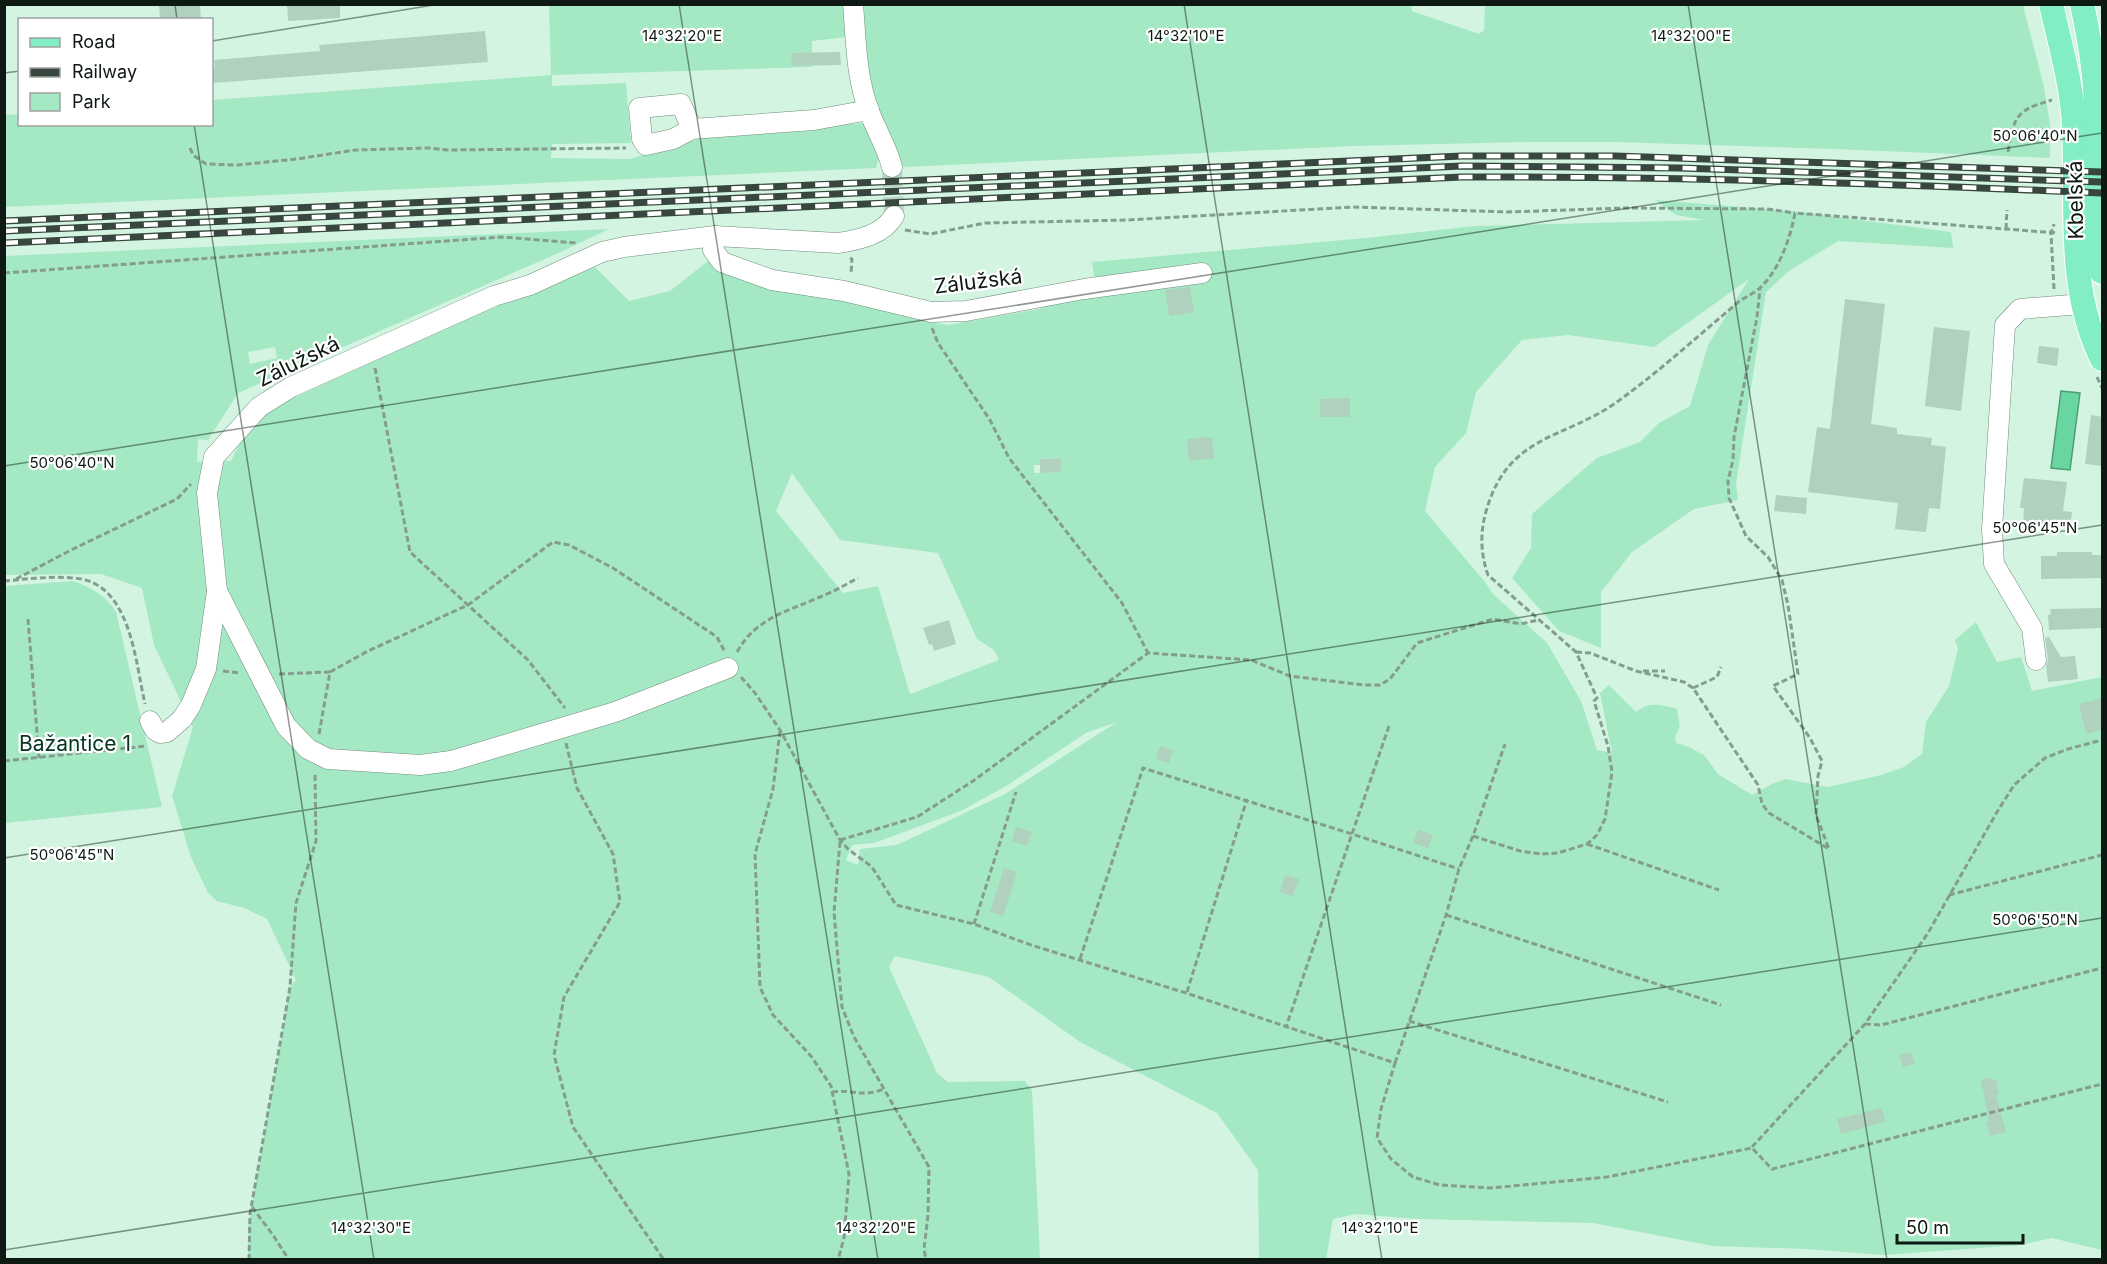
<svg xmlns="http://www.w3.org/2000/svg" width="2107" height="1264" font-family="Inter,sans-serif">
	<rect width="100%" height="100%" fill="#d3f4e1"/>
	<!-- green -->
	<g fill="#a5e9c4" fill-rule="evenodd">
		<path d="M846,4L848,37L812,41V67L552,75V86L626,83L631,143L552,144L551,158L630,159L715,134L866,123L880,153L876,168L5,207L4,115L19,114L20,124H212V100L551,75L549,5ZM811,53V66H792V54Z"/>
		<path d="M1411,4L1412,11L1479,34L1484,30L1485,5H2023L2044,87L2050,125V158L1833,149L1615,142H1531L1354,146L903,167C892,144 871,109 866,85C860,59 863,31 863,5Z"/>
		<path d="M1655,200L1792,211L1951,232L1953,248L1838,241L1789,271L1766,292L1736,484L1738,500L1694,509L1632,552L1601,592V648L1559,631L1512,578L1531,548L1532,514L1597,458L1640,442L1659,423L1690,406L1708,345L1749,279L1654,347L1568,335L1522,340L1476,392L1466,433L1435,467L1425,511L1485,582L1493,594L1547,643L1581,701L1597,750L1612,753L1600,693L1609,685L1636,712C1650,701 1661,705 1677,709L1680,726L1675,737L1676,743L1689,747L1704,755L1718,774L1752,795L1772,784L1785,779L1828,787L1881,775L1904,767L1922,754L1926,722L1949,686L1958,649L1955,640L1976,622L1997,662L2021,657L2032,691L2102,677V1250L2052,1238L2021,1245L1884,1255L1806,1249L1713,1246L1593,1223L1417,1219L1356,1214L1333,1219L1326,1259H1259L1258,1170L1217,1113L1080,1042L989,977L895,956L889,967L937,1073L948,1082L1025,1081L1032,1090L1040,1259H248V1227L290,987L296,980L267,919L244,908L217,901L208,893L191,857L172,796L193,727L154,645L142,588L101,574L5,575L4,256L609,229L563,251L238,393L208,440L198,439L197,462L231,461L251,419L267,410L475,315L594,266L629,301L670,291L713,257L908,313L929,322L948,325L1039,309L1096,288L1092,262L1366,238L1475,226L1704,220L1676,215ZM275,347L277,358L250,364L248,352ZM1060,458L1061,472L1034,473V465H1040V459ZM792,473L840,540L938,553L977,639L994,650L999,660L910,694L878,586L843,593L776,511ZM1117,722L1005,794L897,845L860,849L858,865L846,860L852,845L874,843L961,811L1006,786L1086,733Z"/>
		<path d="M73,581C91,587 106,596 116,612L162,807L5,823V586Z"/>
	</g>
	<!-- water -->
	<polygon fill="#69d5a0" stroke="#4d9d75" stroke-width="1.5" points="2061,391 2080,393 2070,470 2051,468"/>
	<!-- building -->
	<g fill="#b1d1bf">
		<polygon points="159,4 200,4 201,20 160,20"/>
		<polygon points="287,4 340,4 340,18 288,21"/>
		<polygon points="485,31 488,62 212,83 212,69 215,68 214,60 320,51 319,45"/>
		<polygon points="840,52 841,65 792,66 791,53"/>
		<polygon points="1190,287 1194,312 1169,316 1165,290"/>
		<polygon points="1845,299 1885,304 1871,424 1897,428 1897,434 1932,438 1931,445 1946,447 1940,509 1929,508 1926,532 1895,529 1898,503 1808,492 1817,427 1830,429"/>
		<polygon points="1934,327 1970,331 1961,411 1925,406"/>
		<polygon points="2039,346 2059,348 2057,366 2037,363"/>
		<polygon points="1350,398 1350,417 1320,417 1320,399"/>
		<polygon points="2091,415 2103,417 2103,466 2085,464"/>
		<polygon points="1212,437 1214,459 1189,460 1187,439"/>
		<polygon points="1061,458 1061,472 1040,473 1040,459"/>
		<polygon points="2024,478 2067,482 2063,511 2072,512 2070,529 2023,523 2024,508 2020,508"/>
		<polygon points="1776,495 1807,498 1806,514 1774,511"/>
		<polygon points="2057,552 2092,552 2092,555 2102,555 2102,578 2041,579 2041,556 2057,556"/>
		<polygon points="2102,608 2102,628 2049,630 2048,615 2051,614 2050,609"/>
		<polygon points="949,620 956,644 934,651 932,644 929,645 923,628"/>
		<polygon points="2049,637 2061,657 2075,656 2078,679 2048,682 2046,666 2048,659 2045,638"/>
		<polygon points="2103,698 2103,730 2086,734 2079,704"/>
		<polygon points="1160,746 1173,750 1169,763 1156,759"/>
		<polygon points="1016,827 1032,832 1027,846 1012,841"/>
		<polygon points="1418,830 1433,835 1428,848 1413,843"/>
		<polygon points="1004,868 1017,872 1003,916 990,912"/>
		<polygon points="1285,875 1299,879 1293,896 1280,892"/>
		<polygon points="1911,1052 1915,1064 1903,1067 1899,1055"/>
		<polygon points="1991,1077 1992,1080 1996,1079 1999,1094 1996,1095 2006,1132 1990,1136 1986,1122 1989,1121 1981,1080"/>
		<polygon points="1882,1108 1885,1122 1841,1134 1837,1119"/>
	</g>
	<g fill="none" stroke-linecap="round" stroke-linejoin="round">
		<!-- minor-tunnel -->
		<polyline stroke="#b5d3c2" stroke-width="20" stroke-dasharray="20 10" stroke-linecap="butt" points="892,167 894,216"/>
		<!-- minor casing -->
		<g stroke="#6f8d7c" stroke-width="21">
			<g id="minor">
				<path d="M853,4C856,40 856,77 869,111C876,130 887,147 892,167"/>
				<polyline points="692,129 673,139 646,145 642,139 639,108 681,104 692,129 814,120 869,110"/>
				<polyline points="715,236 713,250 722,262 772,280 844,291 931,312 966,311 1084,289 1202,273"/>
				<polyline points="217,591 286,726 308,749 328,759 420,765 451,761 615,712 728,668"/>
				<polyline points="2036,660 2032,628 1994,564 1992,529 2005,325 2020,309 2083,304"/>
				<path d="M150,721L155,730L160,733L167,732L182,719L191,705L206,669L217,591L207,493L214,457L259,407L291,387L494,296L530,285L602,252L624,247L715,236L838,243C858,240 883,235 894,216"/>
			</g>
		</g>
		<!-- major casing -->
		<g stroke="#fff" stroke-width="26">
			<g id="major">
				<path d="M2051,4C2060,44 2072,85 2074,125C2078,205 2066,285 2102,359"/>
				<path d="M2082,4C2088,32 2093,59 2095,87C2099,149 2091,211 2102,272"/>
			</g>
		</g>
		<!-- path -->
		<g stroke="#849d8e" stroke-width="3" stroke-dasharray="6 3" stroke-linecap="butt">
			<polyline points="190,148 193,155 206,164 237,165 297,159 355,150 429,148 447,150 626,148"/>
			<path d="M2008,152C2014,115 2017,110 2052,100"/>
			<polyline points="2006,229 2007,210"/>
			<polyline points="905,230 930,234 985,223 1127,220 1353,207 1508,212 1624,208 1767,209 1795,213"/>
			<polyline points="850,258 852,259 851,274"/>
			<polyline points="4,273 502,237 577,243"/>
			<polyline points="2054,289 2051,233 2054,224"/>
			<polyline points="932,328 938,343 990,420 1009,458 1122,603 1148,653"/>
			<polyline points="375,368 410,552 528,660 565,708"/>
			<polyline points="2097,377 2102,388"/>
			<polyline points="16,579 71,550 177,499 191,484"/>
			<path d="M4,581C27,579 51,576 74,578C131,582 135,661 145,704"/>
			<polyline points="28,619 39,758"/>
			<path d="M737,652C756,618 786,612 820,597C833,592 845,585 858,578"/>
			<polyline points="1576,652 1590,653 1636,671"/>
			<polyline points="223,671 240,673"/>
			<polyline points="1636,671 1684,682 1693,688 1758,785 1762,804 1769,813 1829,849 1816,815 1818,776 1822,761 1810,738 1773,686 1798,674 1788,605 1782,580 1768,557 1746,536 1729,498 1728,481 1733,460 1734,437 1757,317 1760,289"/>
			<polyline points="1643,671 1665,671"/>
			<polyline points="279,674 330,672"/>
			<polyline points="741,677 755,693 780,730 840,840 848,849 872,867 896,905 974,924 1031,945 1186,993 1395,1063 1381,1109 1377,1138 1391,1159 1413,1177 1440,1185 1491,1188 1607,1177 1752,1148 1772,1169 2102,1084"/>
			<polyline points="1693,688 1717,677 1721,667"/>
			<polyline points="1389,726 1352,834 1459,869"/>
			<polyline points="780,731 773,789 755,854 760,987 773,1015 811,1056 831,1086 849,1174 844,1238 838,1260"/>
			<polyline points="319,734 330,672 368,651 468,605 553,542 569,545 613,568 717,637 725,652"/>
			<polyline points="566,743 577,788 613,854 620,902 564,997 554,1055 573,1127 664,1260"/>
			<polyline points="4,761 146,746"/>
			<path d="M1473,836L1520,851L1541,854L1558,853L1587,844L1597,835L1605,819L1612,772L1608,746L1594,701L1597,698L1576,652L1488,575C1480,552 1480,531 1487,508C1510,434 1563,440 1617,402C1660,371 1700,334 1741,300C1748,296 1756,292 1761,287C1780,268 1790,239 1795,213L2058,233"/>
			<polyline points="840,840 917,817 973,781 1148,653 1251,660 1290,676 1364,685 1380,685 1390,679 1417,643 1493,619 1521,624 1538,620"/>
			<polyline points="840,842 834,912 842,1007 854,1037 929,1167 928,1215 924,1249 926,1260"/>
			<polyline points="1587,844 1719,890"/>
			<polyline points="1949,895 2102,855"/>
			<polyline points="1446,915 1721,1005"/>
			<polyline points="974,924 1016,792"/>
			<polyline points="1080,959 1143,768 1352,834 1286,1027"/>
			<polyline points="1187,992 1247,799"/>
			<polyline points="1409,1021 1668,1102"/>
			<polyline points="1865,1024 1881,1025 2102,968"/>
			<polyline points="1395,1063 1446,915 1459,869 1473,836 1505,744"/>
			<path d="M832,1092C853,1089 861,1098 884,1089"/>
			<polyline points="1752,1147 1865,1024 1928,933 1997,812 2014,785 2045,758 2068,749 2102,740"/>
			<polyline points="252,1207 273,1235 289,1260"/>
			<polyline points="249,1260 250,1214 290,987 296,903 316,841 315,773"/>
		</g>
		<!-- minor -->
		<use href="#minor" stroke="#fff" stroke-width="20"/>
		<!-- major -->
		<use href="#major" stroke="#83eec4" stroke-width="24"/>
		<!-- rail casing -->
		<g stroke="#37473e" stroke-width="7">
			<g id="rail">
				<polyline points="4,221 1462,156 1615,156 2102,172"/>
				<polyline points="4,231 1462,166 1679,168 2102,182"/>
				<path d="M4,243L1462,177C1675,176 1889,184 2102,193"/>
			</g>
		</g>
		<!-- rail -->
		<use href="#rail" stroke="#fff" stroke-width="4.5" stroke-dasharray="14" stroke-linecap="butt"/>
	</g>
	<!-- ticks -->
	<path fill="none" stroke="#0d1912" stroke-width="1.5" stroke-opacity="0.45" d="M175,4L177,20M679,4L878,1260M1184,4L1382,1260M1688,4L1887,1260M212,41L440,4M4,73L20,71M194,124L374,1260M4,466L2102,133M4,858L2102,525M4,1250L2102,918"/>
	<g text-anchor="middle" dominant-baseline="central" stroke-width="4.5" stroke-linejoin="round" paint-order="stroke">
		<!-- street labels -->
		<g font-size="21" fill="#0d1912" stroke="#fff">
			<text transform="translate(2075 200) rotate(-91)">Kbelská</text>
			<text transform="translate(978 281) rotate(-7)">Zálužská</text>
			<text transform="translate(298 361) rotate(-26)">Zálužská</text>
		</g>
		<!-- park labels -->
		<g font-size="21" fill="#043521" stroke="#fff">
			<text x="75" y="743">Bažantice 1</text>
		</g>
	</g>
	<g font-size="15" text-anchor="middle" fill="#0d1912" stroke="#fff" stroke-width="4.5" stroke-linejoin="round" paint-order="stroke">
		<text x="682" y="41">14°32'20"E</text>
		<text x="1186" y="41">14°32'10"E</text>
		<text x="1691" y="41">14°32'00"E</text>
		<text x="2035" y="141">50°06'40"N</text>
		<text x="72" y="468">50°06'40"N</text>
		<text x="2035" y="533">50°06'45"N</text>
		<text x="72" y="860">50°06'45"N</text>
		<text x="2035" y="925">50°06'50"N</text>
		<text x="371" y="1233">14°32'30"E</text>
		<text x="876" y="1233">14°32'20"E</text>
		<text x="1380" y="1233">14°32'10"E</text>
	</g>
	<!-- border -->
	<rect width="2107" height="1264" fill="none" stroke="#0d1912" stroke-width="12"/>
	<!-- legend -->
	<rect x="18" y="18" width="195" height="108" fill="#ffffff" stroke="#9ea3a0" stroke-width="1.5"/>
	<rect x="30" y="38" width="30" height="9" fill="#83eec4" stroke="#9ea3a0" stroke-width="1.5"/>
	<text x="72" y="48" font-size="18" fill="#0d1912">Road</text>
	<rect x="30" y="68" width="30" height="9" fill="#37473e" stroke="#9ea3a0" stroke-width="1.5"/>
	<text x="72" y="78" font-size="18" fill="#0d1912">Railway</text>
	<rect x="30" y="93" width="30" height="18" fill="#a5e9c4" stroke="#9ea3a0" stroke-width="1.5"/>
	<text x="72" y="108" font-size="18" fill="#0d1912">Park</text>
	<!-- scale -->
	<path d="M1897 1234v9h126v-9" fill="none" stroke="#0d1912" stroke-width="3"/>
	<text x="1906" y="1234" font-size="18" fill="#0d1912" stroke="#ffffff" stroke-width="4.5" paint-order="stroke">50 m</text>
</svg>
